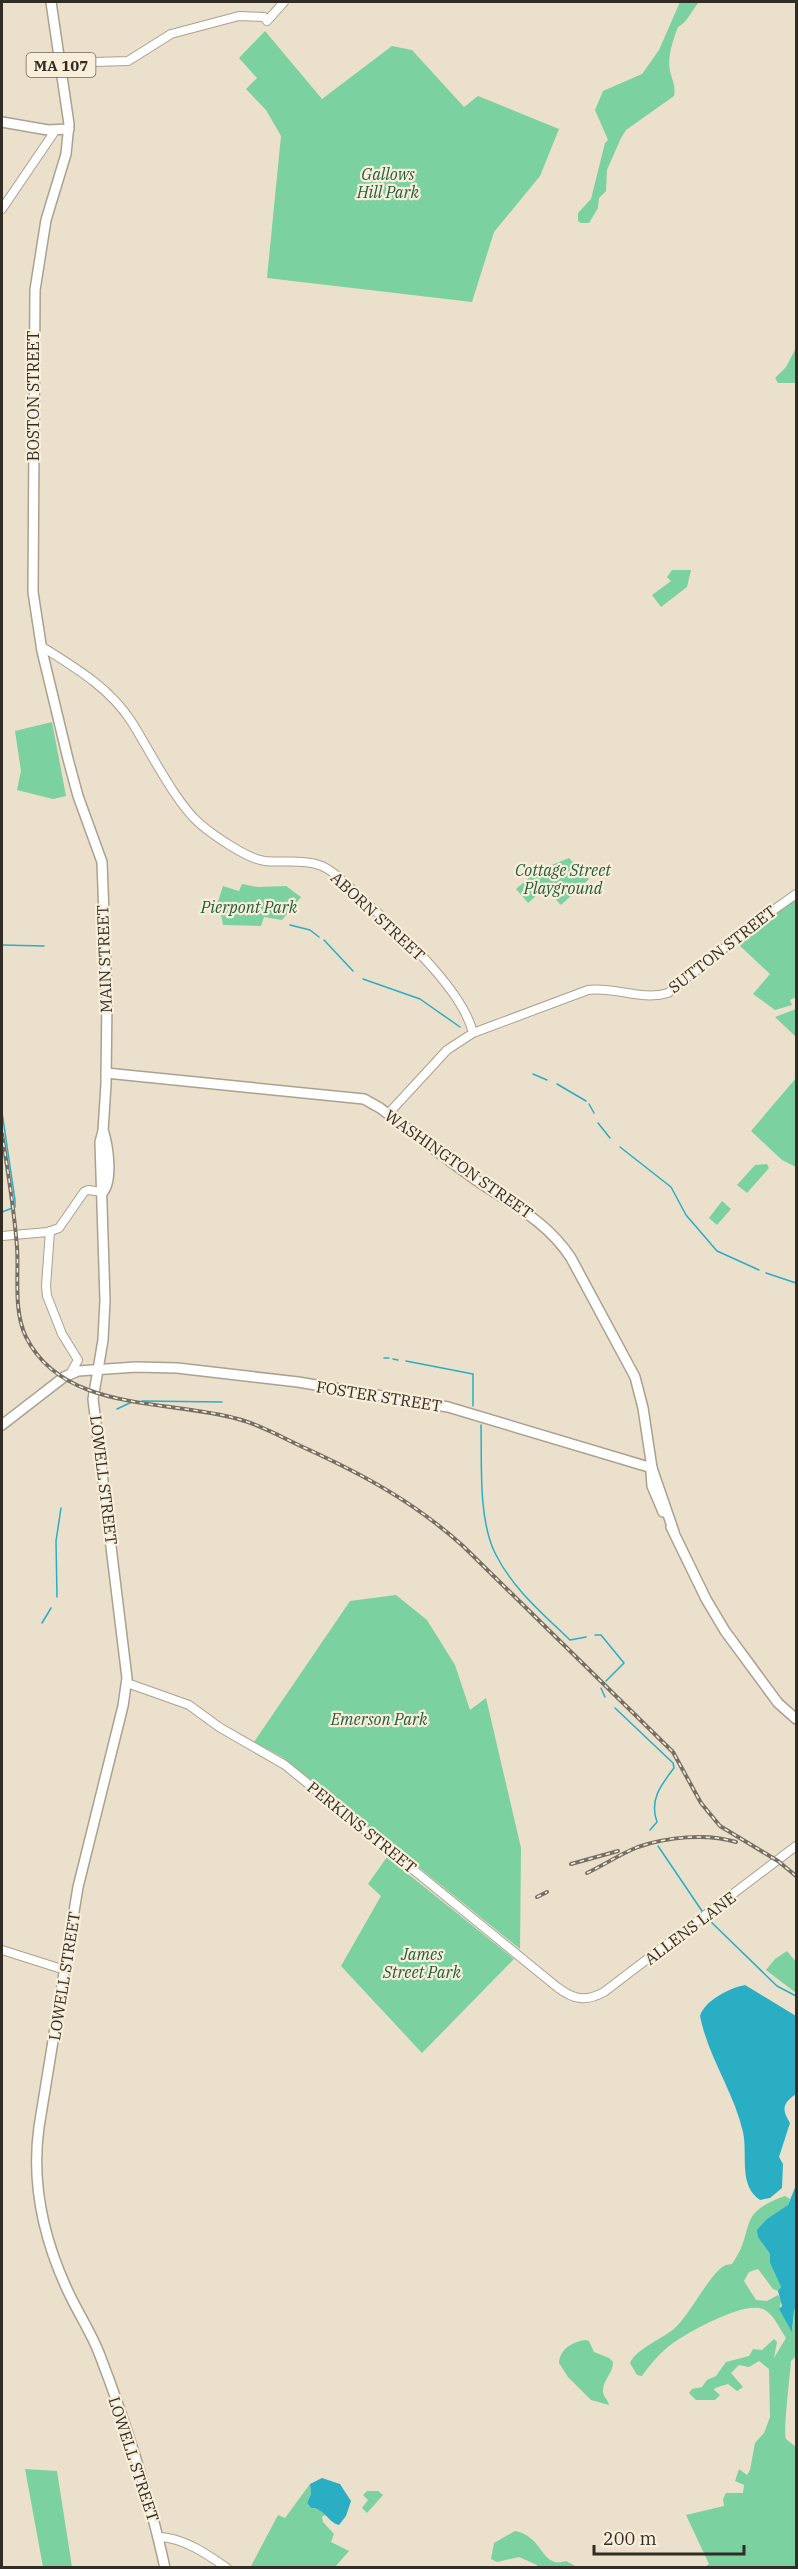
<svg xmlns="http://www.w3.org/2000/svg" width="798" height="2569" font-family="'IBM Plex Serif',serif">
	<rect width="100%" height="100%" fill="#ebe0cc"/>
	<!-- green -->
	<g fill="#7bd19f">
		<path d="M680,2H699C691,11 688,22 678,27C673,40 667,57 670,71C672,80 676,86 674,96L626,130L621,138L607,170L606,191L599,198L598,208L589,223H581L578,221V213L591,199L605,143L608,140L595,110L603,91L642,74L659,50Z"/>
		<polygon points="265,31 322,99 392,46 412,50 464,107 478,96 559,129 540,176 494,232 472,302 267,278 281,136 266,110 246,89 257,78 239,58"/>
		<polygon points="796,348 796,383 778,383 775,378 786,367"/>
		<polygon points="672,570 691,570 687,587 661,607 652,595 671,581 667,577"/>
		<polygon points="52,722 66,796 53,799 17,790 21,771 15,731"/>
		<polygon points="569,858 589,879 561,905 545,888 528,903 516,889 537,871"/>
		<polygon points="242,884 258,887 286,886 301,897 282,920 264,917 261,926 223,925 220,909 216,908 223,886 239,891"/>
		<polygon points="796,900 796,997 790,1000 792,1005 775,1010 753,994 770,974 738,944 785,905"/>
		<polygon points="796,1009 796,1037 775,1017"/>
		<polygon points="796,1078 796,1167 782,1160 751,1131"/>
		<polygon points="767,1164 769,1168 747,1193 737,1185 755,1165"/>
		<polygon points="722,1201 731,1209 717,1225 709,1218"/>
		<polygon points="396,1595 427,1620 455,1665 470,1710 486,1698 521,1848 520,1949 301,1772 282,1757 254,1742 350,1601"/>
		<polygon points="387,1857 514,1959 422,2053 341,1966 381,1896 368,1884"/>
		<polygon points="787,1951 796,1962 796,1993 766,1970 775,1959"/>
		<path d="M785,2196L790,2199L788,2205L762,2243L770,2254V2263L781,2287L778,2291L773,2289L758,2269L749,2272L744,2281L756,2300L767,2301L778,2295L781,2300L780,2307L793,2330L794,2310L796,2308V2356L791,2361C790,2376 783,2431 786,2439L796,2447V2567H705L709,2564L686,2515L724,2506L723,2499L726,2493H743L744,2485L735,2481L739,2469L747,2475L750,2470L755,2443L764,2433L770,2417L769,2369L759,2361L749,2367L739,2365L731,2373L743,2387L737,2391L728,2384L715,2388L714,2390L720,2395L715,2400H696L689,2393L692,2389L702,2387L707,2380L716,2376L726,2362L749,2356L753,2349L762,2350L774,2339L777,2342L774,2358L786,2338C779,2328 774,2314 763,2309C744,2301 690,2331 673,2343C662,2351 650,2364 642,2376L637,2375L630,2363C636,2348 664,2339 677,2326C690,2313 711,2273 724,2266C726,2264 729,2265 732,2264C757,2229 734,2214 785,2196Z"/>
		<path d="M585,2340L589,2341L594,2352L609,2358L613,2362C613,2374 603,2379 603,2391C603,2397 608,2399 609,2405L591,2400L568,2377L559,2363C560,2349 572,2342 585,2340Z"/>
		<polygon points="25,2469 57,2471 72,2567 43,2567"/>
		<polygon points="310,2484 311,2494 307,2503 311,2508 322,2510 325,2515 322,2517 323,2522 334,2534 331,2542 349,2551 335,2567 250,2568 278,2515 285,2518"/>
		<polygon points="367,2491 378,2491 383,2495 367,2513 362,2508 368,2500 363,2495"/>
		<path d="M515,2531C545,2537 540,2569 566,2561L577,2567H538L537,2565L519,2557L497,2562L491,2559L494,2543Z"/>
	</g>
	<!-- water -->
	<g fill="#29aec4">
		<path d="M745,1985L796,2016V2094C783,2103 781,2109 790,2123L779,2157L783,2164L782,2188L770,2198L760,2200C738,2185 748,2155 743,2132C734,2092 708,2057 700,2016C705,2000 730,1988 745,1985Z"/>
		<polygon points="796,2185 796,2308 794,2310 792,2332 779,2309 782,2306 778,2291 781,2287 770,2263 770,2254 758,2237 757,2230 767,2219 788,2205"/>
		<path d="M322,2478L340,2484L351,2501L346,2516L339,2525C327,2522 325,2508 311,2508L307,2503L311,2494L310,2484Z"/>
	</g>
	<g fill="none" stroke-linecap="round" stroke-linejoin="round">
		<!-- stream -->
		<g stroke="#29aec4" stroke-width="1.5">
			<polyline points="290,925 310,930 319,937"/>
			<polyline points="324,940 353,971"/>
			<polyline points="2,945 44,946"/>
			<polyline points="363,979 420,999 460,1027"/>
			<polyline points="533,1074 547,1080"/>
			<polyline points="557,1084 586,1101"/>
			<polyline points="589,1104 594,1113"/>
			<polyline points="2,1112 15,1200 15,1207 2,1212"/>
			<polyline points="598,1123 610,1138"/>
			<polyline points="620,1147 671,1187 686,1215 717,1251 759,1270"/>
			<polyline points="766,1273 796,1283"/>
			<polyline points="384,1358 389,1358"/>
			<polyline points="393,1359 398,1360"/>
			<polyline points="406,1361 473,1374 473,1406"/>
			<polyline points="142,1401 222,1402"/>
			<polyline points="117,1409 132,1402"/>
			<path d="M481,1425C482,1463 478,1518 495,1553C512,1588 542,1613 570,1640L586,1637"/>
			<polyline points="57,1597 56,1541 61,1508"/>
			<polyline points="42,1623 51,1608"/>
			<polyline points="595,1635 601,1635 624,1663 606,1681"/>
			<polyline points="601,1688 605,1697"/>
			<path d="M615,1708L673,1763L674,1768C661,1785 649,1800 657,1822L650,1830"/>
			<polyline points="658,1846 702,1911"/>
			<polyline points="708,1919 777,1986 796,1996"/>
		</g>
		<!-- minor casing -->
		<g stroke="#aba18e" stroke-width="10">
			<g id="minor">
				<polyline points="61,63 128,61 171,34 239,16 264,17 267,21 284,2"/>
				<polyline points="2,209 55,131"/>
				<path d="M41,646C74,667 109,687 131,721C149,749 175,802 199,823C213,835 247,859 265,861C282,863 302,859 319,865C334,870 346,885 358,895C393,927 462,987 473,1033L447,1050L388,1114"/>
				<path d="M473,1033L588,990C614,986 641,1001 668,993L758,921L796,894"/>
				<polyline points="50,1231 46,1286 47,1296 62,1334 78,1360 70,1374"/>
				<polyline points="2,1236 48,1232 59,1228 84,1192 88,1190 103,1192"/>
				<path d="M127,1683L189,1705L219,1727L285,1765L557,1987C574,2000 586,2002 604,1992L796,1846"/>
				<polyline points="2,1950 65,1970"/>
				<path d="M159,2537C184,2538 207,2554 227,2568"/>
			</g>
		</g>
		<!-- major casing -->
		<g stroke="#aba18e" stroke-width="12">
			<g id="major">
				<path d="M51,2L69,124L66,154L46,220L35,290L33,592L42,651L68,759L78,796L102,862L107,996L106,1084L103,1131L100,1142L105,1300L103,1340L93,1399L127,1678L123,1706L78,1887L39,2127C31,2184 43,2236 66,2287C76,2310 90,2330 99,2353C126,2423 149,2495 165,2568"/>
				<polyline points="2,122 48,130 69,129"/>
				<path d="M106,1073L364,1099L380,1108C412,1132 443,1157 476,1180C511,1204 547,1221 571,1258L635,1377L643,1408L652,1468L674,1532"/>
				<path d="M103,1192C113,1180 108,1147 104,1133"/>
				<polyline points="2,1425 64,1377 78,1371 136,1367 177,1368 298,1382 448,1407 652,1468"/>
				<polyline points="651,1472 652,1486 663,1512"/>
				<polyline points="671,1527 706,1599 725,1631 778,1703 796,1719"/>
			</g>
		</g>
		<!-- minor -->
		<use href="#minor" stroke="#fff" stroke-width="8"/>
		<!-- major -->
		<use href="#major" stroke="#fff" stroke-width="9"/>
		<!-- rail casing -->
		<g stroke="#756f63" stroke-width="4">
			<g id="rail">
				<path d="M2,1134C8,1171 14,1209 17,1247C19,1275 13,1310 26,1337C64,1413 169,1399 238,1419C261,1425 283,1438 305,1448C364,1475 414,1502 463,1546L673,1752L701,1803L720,1826L778,1861L796,1876"/>
				<polyline points="571,1864 618,1851"/>
				<path d="M587,1873C604,1865 620,1854 638,1847C667,1837 706,1833 736,1842"/>
				<polyline points="537,1897 547,1892"/>
			</g>
		</g>
		<!-- rail -->
		<use href="#rail" stroke="#f9eed9" stroke-width="1.5" stroke-dasharray="4.5" stroke-linecap="butt"/>
	</g>
	<g text-anchor="middle" dominant-baseline="central" stroke-width="4.5" stroke-linejoin="round" paint-order="stroke">
		<!-- shield labels -->
		<rect fill="#f9eed9" stroke="#6d675b" stroke-width="1.5" x="26.5" y="53" width="69" height="24" rx="4.5"/>
		<g font-size="15" font-weight="bold" fill="#312d25">
			<text x="61" y="65">MA 107</text>
		</g>
		<!-- park labels -->
		<g font-size="16" font-style="italic" fill="#1e5e3d" stroke="#f9eed9">
			<text x="388" y="174">Gallows<tspan x="388" dy="18">Hill Park</tspan></text>
			<text x="563" y="870">Cottage Street<tspan x="563" dy="18">Playground</tspan></text>
			<text x="249" y="907">Pierpont Park</text>
			<text x="379" y="1719">Emerson Park</text>
			<text x="422" y="1954">James<tspan x="422" dy="18">Street Park</tspan></text>
		</g>
		<!-- street labels -->
		<g font-size="16" fill="#312d25" stroke="#f9eed9">
			<text transform="translate(33 396) rotate(-90)">BOSTON STREET</text>
			<text transform="translate(378 916) rotate(43)">ABORN STREET</text>
			<text transform="translate(722 949) rotate(-38)">SUTTON STREET</text>
			<text transform="translate(104 959) rotate(-92)">MAIN STREET</text>
			<text transform="translate(459 1164) rotate(35)">WASHINGTON STREET</text>
			<text transform="translate(379 1396) rotate(9)">FOSTER STREET</text>
			<text transform="translate(104 1480) rotate(83)">LOWELL STREET</text>
			<text transform="translate(362 1827) rotate(39)">PERKINS STREET</text>
			<text transform="translate(690 1928) rotate(-37)">ALLENS LANE</text>
			<text transform="translate(64 1976) rotate(-81)">LOWELL STREET</text>
			<text transform="translate(134 2459) rotate(72)">LOWELL STREET</text>
		</g>
	</g>
	<!-- border -->
	<rect width="798" height="2569" fill="none" stroke="#312d25" stroke-width="6"/>
	<!-- scale -->
	<path d="M594 2545v9h150v-9" fill="none" stroke="#312d25" stroke-width="3"/>
	<text x="603" y="2545" font-size="18" fill="#312d25" stroke="#f9eed9" stroke-width="4.5" paint-order="stroke">200 m</text>
</svg>
